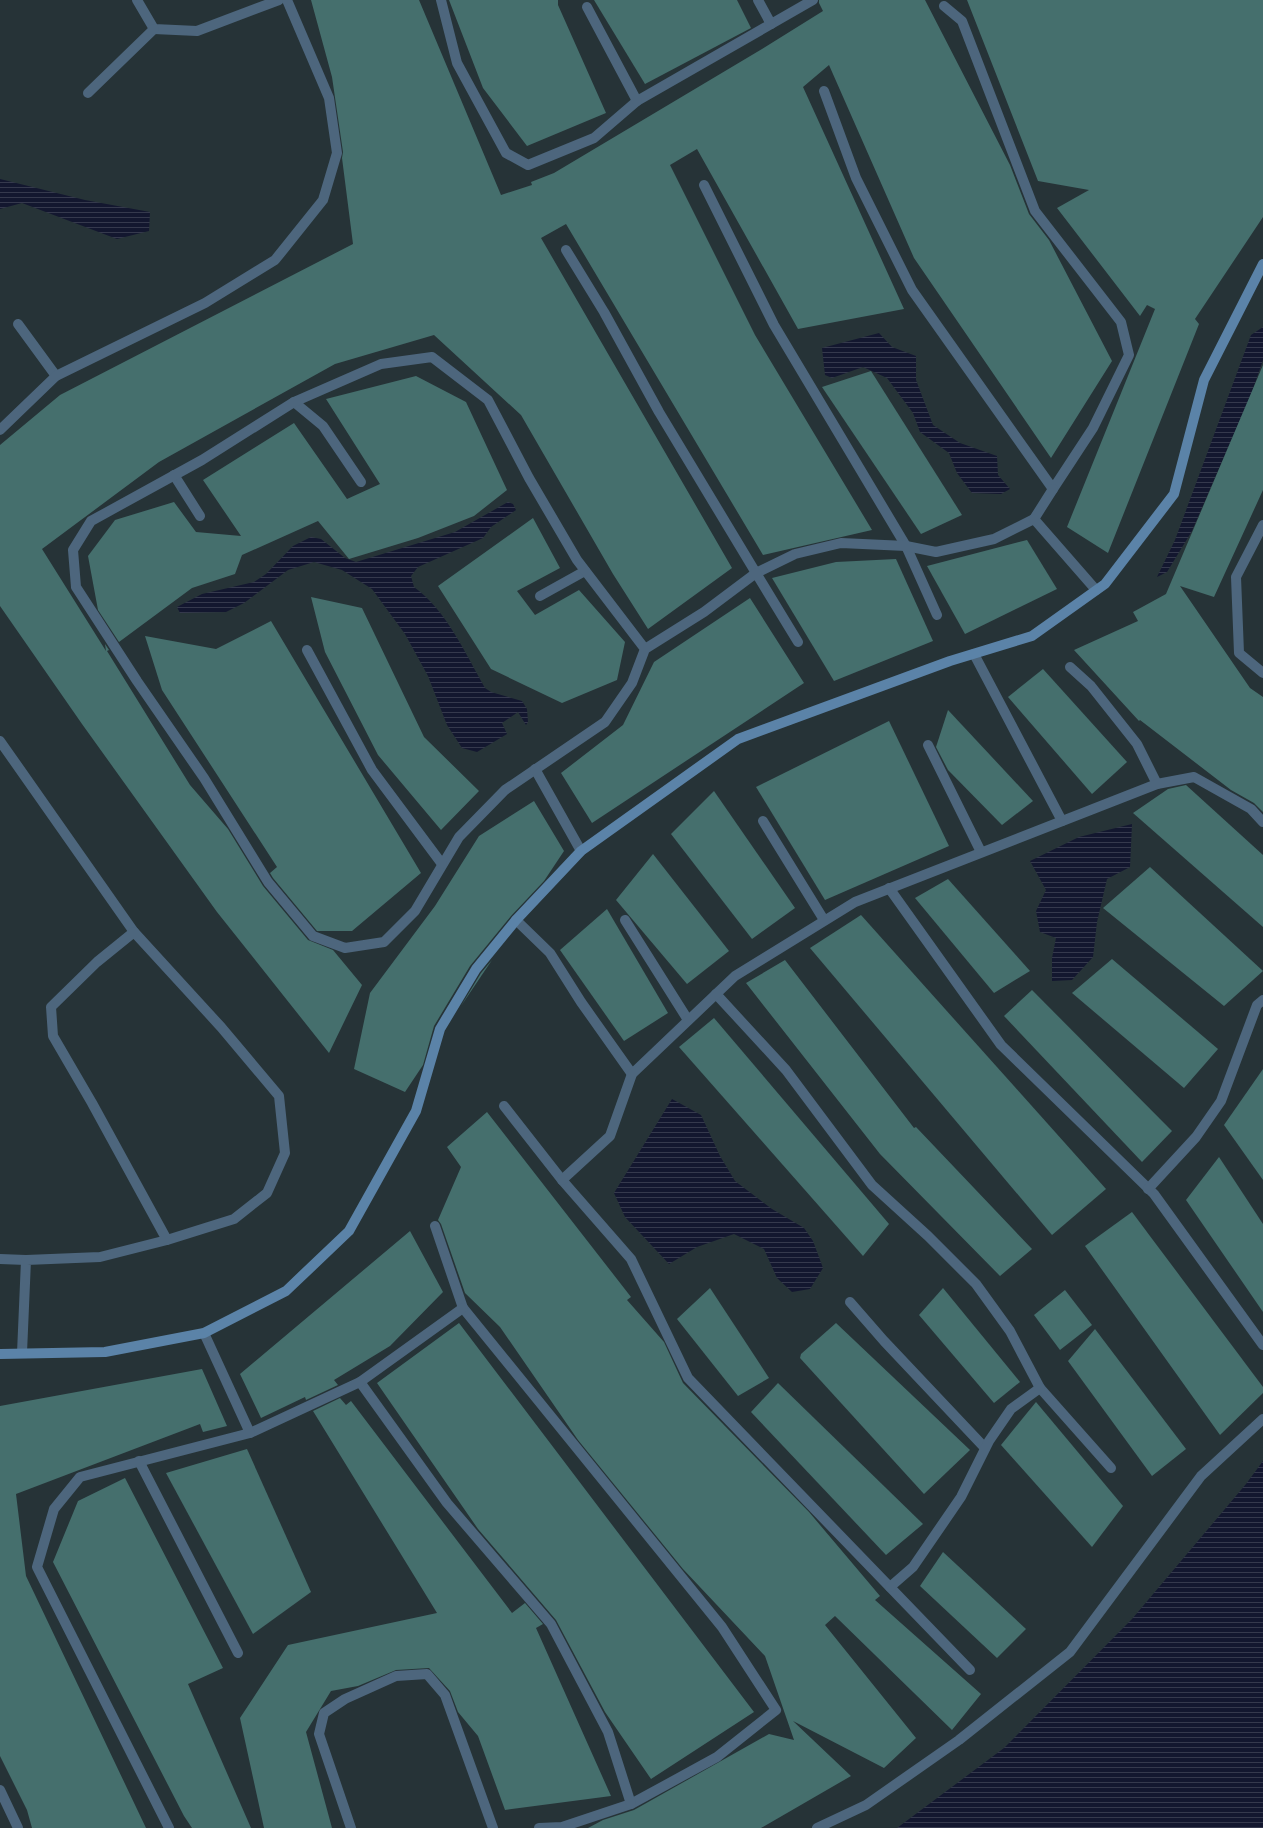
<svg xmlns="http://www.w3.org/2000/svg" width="1263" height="1828" font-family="'IBM Plex Serif',serif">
	<defs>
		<pattern id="water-rules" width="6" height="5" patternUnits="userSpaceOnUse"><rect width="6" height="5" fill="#13172f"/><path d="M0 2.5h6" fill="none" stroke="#35394d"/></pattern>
	</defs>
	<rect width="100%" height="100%" fill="#263337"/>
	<!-- water -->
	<g fill="url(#water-rules)">
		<polygon points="0,179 85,200 150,212 149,231 117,239 22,203 0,209"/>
		<polygon points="1263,327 1263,360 1252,392 1192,531 1167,572 1157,577 1175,540 1251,335"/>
		<polygon points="879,333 892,347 916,356 916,380 933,425 960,443 997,456 998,475 1010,489 1001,494 972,493 957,473 949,453 920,432 913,413 887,378 863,367 832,378 825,375 822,348"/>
		<path d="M508,502L513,504L516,510L491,527L483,538L418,567L411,576L414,587C447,611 465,653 485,688L491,692L522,701L527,709L528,722L526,725L518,712L502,723L507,734L477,752L462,748L447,725L428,676L405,634L372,589L342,570L314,562L288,570L244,603L226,612L180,613L177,607L202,594L254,582L266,574L293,546L311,537L321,539L345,558L356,562L455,532Z"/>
		<polygon points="1132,824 1130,867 1107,879 1097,922 1093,957 1072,980 1052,981 1052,958 1056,938 1040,932 1036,911 1046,890 1030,861 1079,837"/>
		<polygon points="672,1099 701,1115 720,1156 735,1181 772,1209 804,1228 813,1241 823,1268 810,1289 792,1292 777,1278 764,1249 734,1234 697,1247 669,1264 625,1217 614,1193"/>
		<polygon points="1263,1461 1263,1828 897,1828 1004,1748 1132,1619 1246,1484"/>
	</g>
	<!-- building -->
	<g fill="#456f6d">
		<polygon points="311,0 419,0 501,195 532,185 531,182 554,173 762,49 823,11 819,3 819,0 925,0 1010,165 1029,214 1049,240 1112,361 1051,458 914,258 829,65 803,87 904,309 798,329 697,149 670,165 755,335 872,530 763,555 566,224 541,238 732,568 648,629 613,574 521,415 434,335 335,364 159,462 42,549 106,651 105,644 109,650 107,651 190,785 228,829 263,886 308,940 333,950 362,985 329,1053 217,912 82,724 0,606 0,445 60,395 353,244 342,158 343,152 332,77"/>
		<polygon points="449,0 558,0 558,5 606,113 527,146 483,88"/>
		<polygon points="594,0 737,0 751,28 645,84"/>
		<polygon points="967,0 1263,0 1263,217 1195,319 1199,324 1108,553 1067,527 1155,309 1147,305 1140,316 1057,208 1089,190 1038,181"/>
		<polygon points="1263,365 1263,490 1214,597 1180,586 1250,688 1263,697 1263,812 1254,803 1231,790 1140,720 1139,721 1074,650 1138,621 1133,612 1166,594"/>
		<polygon points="871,371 962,515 921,534 822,387"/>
		<polygon points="416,376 466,402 507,490 474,516 418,538 349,559 318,521 242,555 235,574 192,588 119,642 98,610 88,556 115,520 174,502 196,532 241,536 203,480 294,423 347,499 380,484 326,399"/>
		<polygon points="533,518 560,568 517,591 535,615 579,590 625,642 617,680 562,703 491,669 438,586"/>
		<polygon points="1027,540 1057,589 965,634 927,566"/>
		<polygon points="896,559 933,641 834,681 772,578 836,562"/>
		<polygon points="311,597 362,608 424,737 479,791 441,830 378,755 325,652"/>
		<polygon points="750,598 804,683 592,823 561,773 623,725 654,662"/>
		<polygon points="271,621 421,873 352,931 317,931 273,878 270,873 277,867 162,690 145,636 216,649"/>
		<polygon points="1043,669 1127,762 1092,794 1008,697"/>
		<polygon points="948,710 1033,801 1002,825 948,770 936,747"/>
		<polygon points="889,721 949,846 825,900 756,787"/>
		<polygon points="1186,785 1263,855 1263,927 1133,813 1168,789"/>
		<polygon points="714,791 795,908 752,939 671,834"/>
		<polygon points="534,801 564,851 544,881 511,916 470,966 434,1026 423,1065 405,1092 354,1069 370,993 435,906 479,836"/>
		<polygon points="653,854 729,951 687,984 616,900"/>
		<polygon points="1150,867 1263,971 1224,1006 1103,908"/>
		<polygon points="948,879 1030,971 994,993 915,898"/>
		<polygon points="607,909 668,1013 624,1041 560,950"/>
		<polygon points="861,915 1106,1189 1052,1235 810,948"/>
		<polygon points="1112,959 1218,1049 1184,1088 1072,993"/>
		<polygon points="492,960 461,1006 481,973"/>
		<polygon points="785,960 914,1128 916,1127 1032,1249 1000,1276 880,1154 746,983"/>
		<polygon points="1032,990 1172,1131 1142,1162 1004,1016"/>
		<polygon points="714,1018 889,1224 863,1256 679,1047"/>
		<polygon points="1263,1069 1263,1180 1224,1125"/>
		<polygon points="487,1112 631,1297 627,1300 664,1342 683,1383 809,1512 880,1596 875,1600 981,1694 952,1730 835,1616 825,1625 916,1738 884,1768 793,1721 851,1776 761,1828 588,1828 603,1820 634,1810 769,1734 794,1740 765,1656 683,1569 578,1440 500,1327 465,1293 441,1224 438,1220 461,1167 447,1147"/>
		<polygon points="1219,1157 1263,1224 1263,1312 1186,1200"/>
		<polygon points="1132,1212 1263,1387 1263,1393 1220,1435 1085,1246"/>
		<polygon points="410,1231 443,1292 390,1346 334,1380 338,1385 306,1400 305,1397 261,1418 240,1374"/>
		<polygon points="710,1288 769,1378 738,1396 677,1319"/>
		<polygon points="943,1288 1020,1382 994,1403 919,1315"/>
		<polygon points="1065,1290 1092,1325 1060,1350 1034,1315"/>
		<polygon points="459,1323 754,1712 651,1779 605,1712 556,1620 478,1529 377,1383"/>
		<polygon points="836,1323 970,1450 924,1494 800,1358 801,1354"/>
		<polygon points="1095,1329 1186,1449 1152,1476 1068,1361"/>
		<polygon points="202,1369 227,1426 203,1432 200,1424 16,1494 26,1576 146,1828 32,1828 27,1810 0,1756 0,1406"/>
		<polygon points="778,1383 923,1524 886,1555 751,1412"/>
		<polygon points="340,1398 346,1405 351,1401 512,1613 525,1603 543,1624 536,1628 611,1796 505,1810 478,1736 458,1712 450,1691 429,1668 396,1670 358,1686 331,1691 306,1732 332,1828 264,1828 240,1718 288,1645 437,1613 313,1411"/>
		<polygon points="1036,1402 1123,1506 1092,1547 1001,1445"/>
		<polygon points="247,1449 311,1592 253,1634 166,1473"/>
		<polygon points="125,1478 223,1668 188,1684 251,1828 192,1828 184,1816 53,1562 78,1501"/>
		<polygon points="943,1552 1026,1629 997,1658 920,1586"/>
	</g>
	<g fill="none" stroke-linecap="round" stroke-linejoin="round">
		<!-- street -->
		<g stroke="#4d667d" stroke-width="10">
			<polyline points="137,0 154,29 197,31 279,0"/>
			<polyline points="441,0 457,63 506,153 528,165 594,138 637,101 813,0"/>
			<polyline points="758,0 771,24"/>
			<polyline points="587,7 637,101"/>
			<polyline points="824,91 856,178 912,290 1053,489 1093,428 1129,355 1121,322 1035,211 962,21 944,6"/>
			<polyline points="88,93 154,29"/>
			<polyline points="704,185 774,325 906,546 937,615"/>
			<polyline points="566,250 604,312 659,412 756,573 795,554 841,543 906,546 936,552 994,539 1034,519"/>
			<polyline points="18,324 56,376"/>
			<polyline points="294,402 323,426 361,482"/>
			<polyline points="0,430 56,376 205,303 275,260 323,200 337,153 329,98 287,0"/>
			<polyline points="174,475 200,516"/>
			<polyline points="1053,489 1034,519 1096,590"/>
			<polyline points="1263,525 1236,577 1239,653 1263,673"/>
			<polyline points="540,596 585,571"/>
			<polyline points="645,649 632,683 605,722 505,790 459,837 415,911 384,942 345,948 313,936 268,882 204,778 137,681 76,587 73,550 91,521 202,460 294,402 381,364 432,357 488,400 529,478 577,560 645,649 704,612 756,573 798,642"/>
			<polyline points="307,650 372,770 442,864"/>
			<polyline points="974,654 1062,821"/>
			<polyline points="1070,667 1091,686 1137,744 1157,784"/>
			<polyline points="0,741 134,932"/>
			<polyline points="928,745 981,852"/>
			<polyline points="535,769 581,851"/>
			<polyline points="763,821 824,920"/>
			<polyline points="889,888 1001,1045 1154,1194 1263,1345"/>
			<polyline points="516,920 550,953 581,1002 632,1074"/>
			<polyline points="625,920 688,1020"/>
			<polyline points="716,994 786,1070 872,1185 928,1236 976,1284 1010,1331 1040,1388 1111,1468"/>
			<polyline points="504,1106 562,1180 631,1259 688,1378 970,1670"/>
			<polyline points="562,1180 610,1136 632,1074 735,976 855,902 1157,784 1194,777 1251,809 1263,822"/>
			<polyline points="1148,1189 1196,1137 1221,1101 1257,1005 1263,1000"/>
			<polyline points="435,1226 463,1308 722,1627 776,1710 717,1757 631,1804 562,1827 539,1828"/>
			<polyline points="0,1259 26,1260"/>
			<polyline points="850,1302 884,1341 985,1448"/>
			<polyline points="22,1353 26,1260 100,1257 167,1240 234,1219 267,1193 285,1153 279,1096 221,1027 134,932 97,962 51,1007 53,1036 92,1103 167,1240"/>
			<polyline points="360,1382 447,1503 551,1624 608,1732 631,1804"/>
			<polyline points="250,1433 360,1382 463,1308"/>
			<polyline points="139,1461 238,1653"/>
			<polyline points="890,1587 913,1567 961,1497 989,1441 1011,1409 1040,1388"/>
			<polyline points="0,1790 18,1828"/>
			<polyline points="169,1828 37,1567 54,1509 80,1477 250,1433 204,1333"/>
			<polyline points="351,1828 319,1734 324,1713 345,1699 396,1676 427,1674 445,1695 493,1828"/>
			<polyline points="817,1828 866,1805 959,1740 1070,1652 1201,1476 1263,1419"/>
		</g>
		<!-- secondary -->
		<polyline stroke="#5b83a8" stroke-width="10" points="0,1354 105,1352 204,1333 286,1291 349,1231 416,1111 440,1029 476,969 516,920 581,851 738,739 950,661 1032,636 1105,584 1174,494 1204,380 1263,264"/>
	</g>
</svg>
